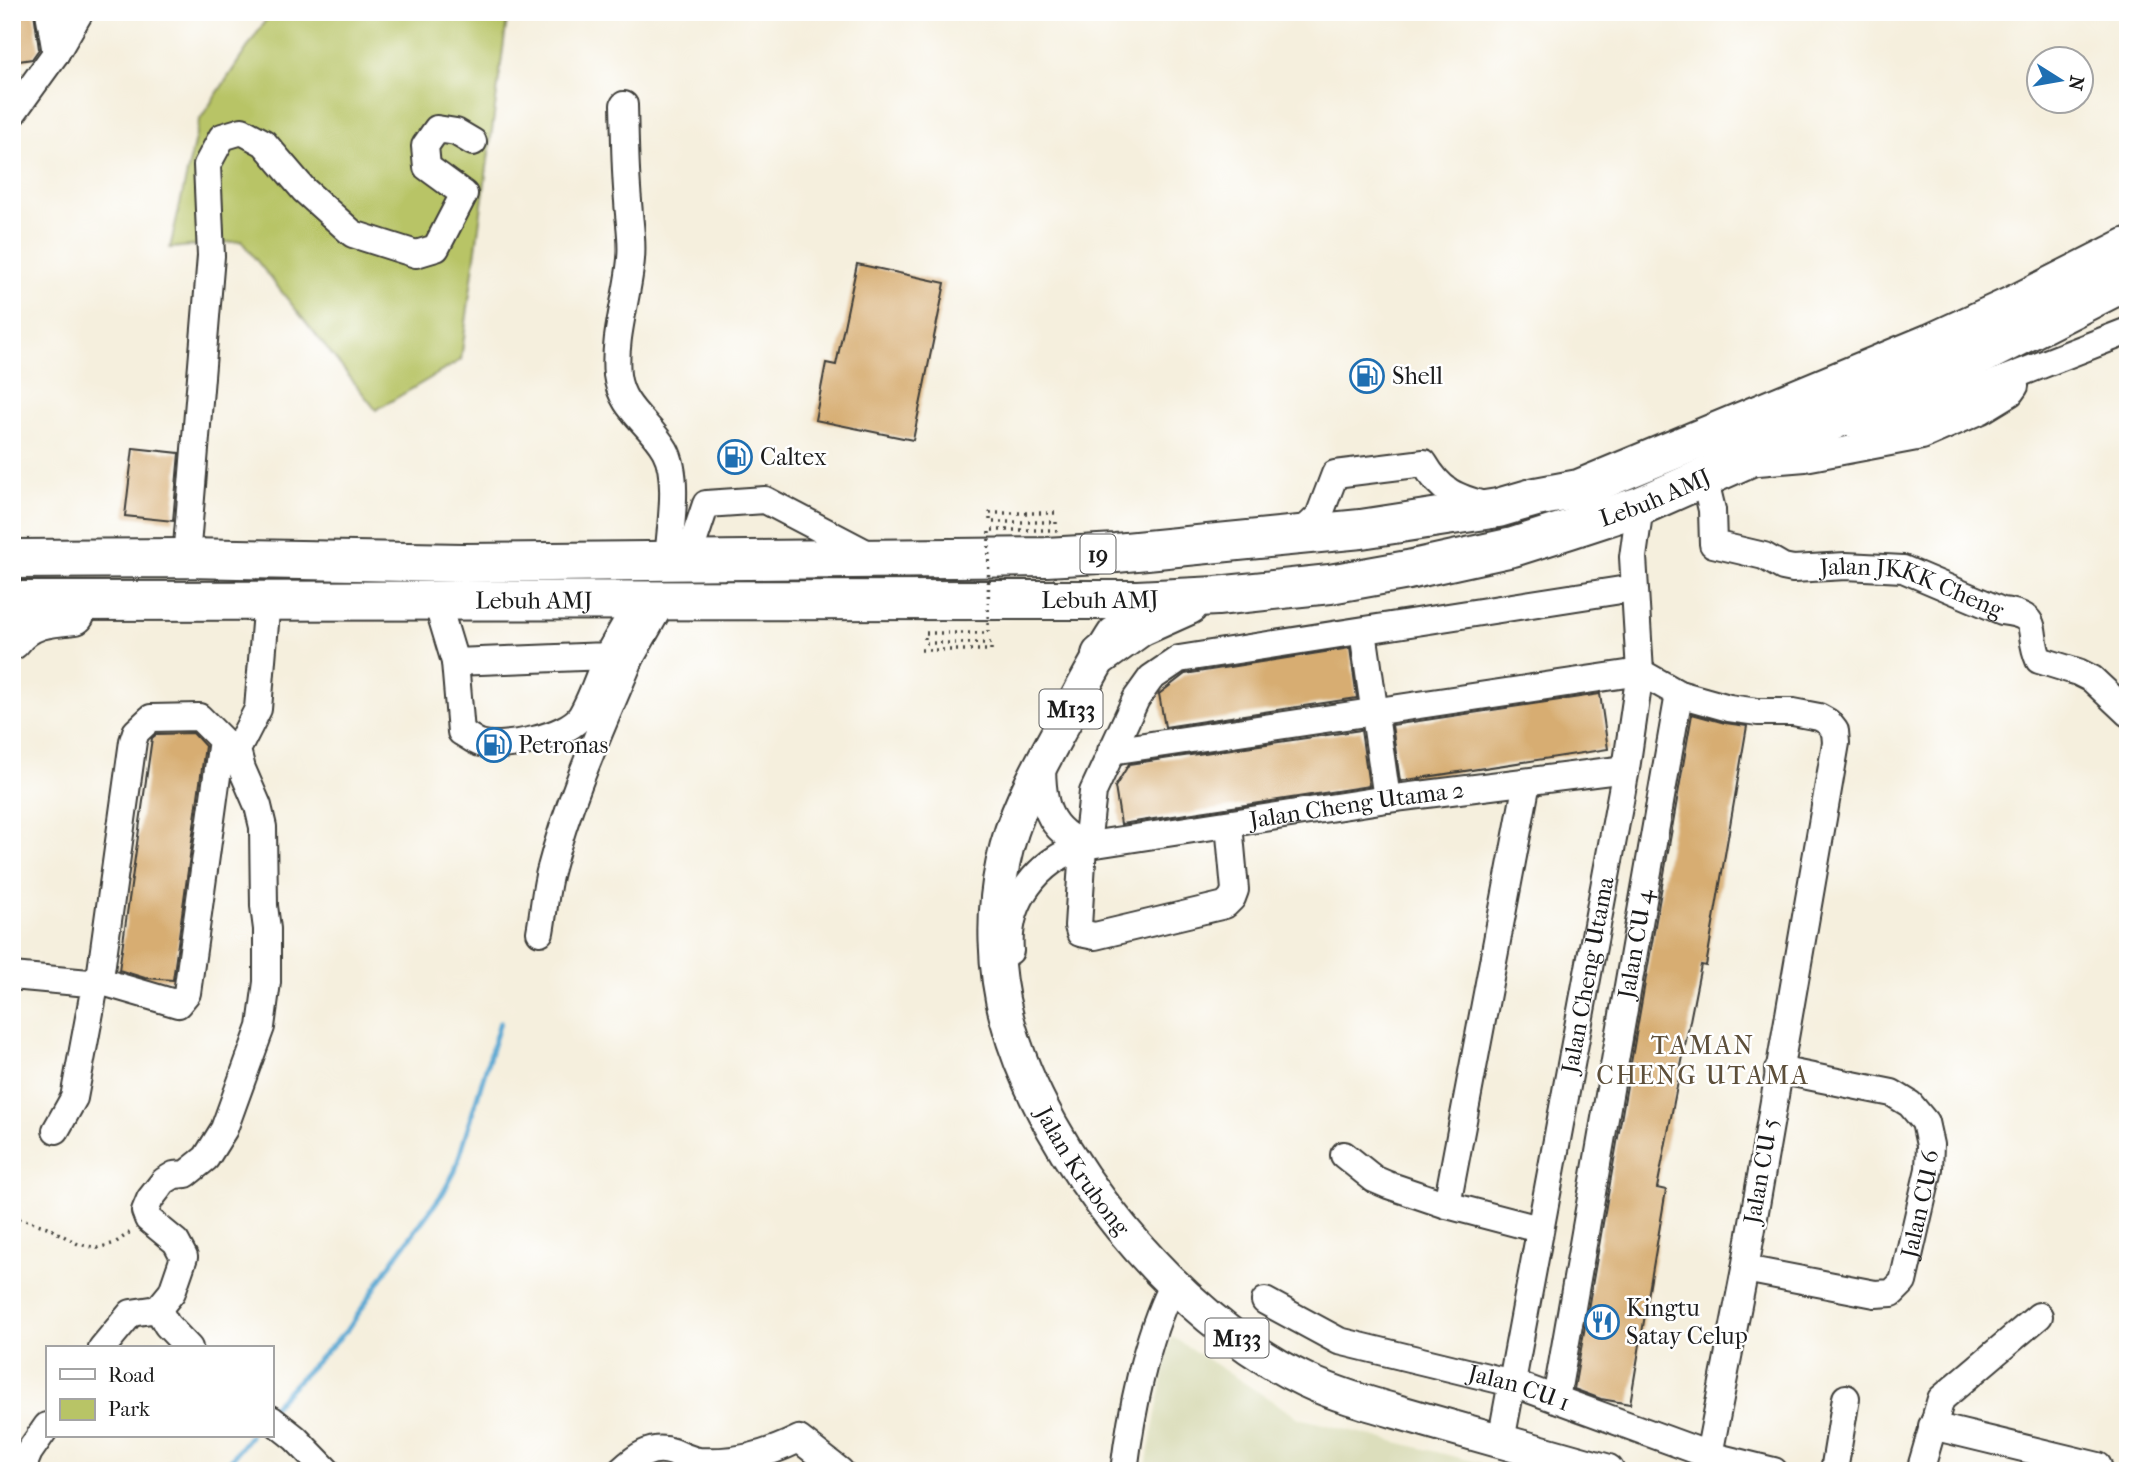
<svg xmlns="http://www.w3.org/2000/svg" width="2140" height="1483" font-family="'IM FELL French Canon',serif">
	<rect width="100%" height="100%" fill="#fff"/>
	<filter id="ink" filterUnits="userSpaceOnUse"><feTurbulence type="fractalNoise" baseFrequency=".0143" numOctaves="2"/><feDisplacementMap in="SourceGraphic" scale="14" xChannelSelector="R" yChannelSelector="G"/><feConvolveMatrix kernelMatrix="1 2 1 2 8 2 1 2 1" color-interpolation-filters="sRGB"/></filter>
	<filter id="wash" filterUnits="userSpaceOnUse"><feTurbulence type="fractalNoise" baseFrequency=".00686" numOctaves="4" result="noise"/><feDisplacementMap in="SourceGraphic" scale="28" xChannelSelector="R" yChannelSelector="G"/><feGaussianBlur stdDeviation="1.57" result="paint"/><feColorMatrix in="noise" values="0 0 0 0 0 0 0 0 0 0 0 0 0 0 0 0 0 1.4 0 .05"/><feComposite in="paint" operator="in"/></filter>
	<g filter="url(#wash)">
		<rect width="100%" height="100%" fill="#f5efdd"/>
		<!-- built -->
		<polygon fill="#dcdebc" points="1171,1336 1299,1418 1481,1463 1481,1471 1145,1471"/>
		<!-- green -->
		<polygon fill="#b8c466" stroke="#6a7041" stroke-width="2" points="271,12 508,12 461,360 376,410 241,241 170,248 199,121"/>
		<g fill="none" stroke-linecap="round" stroke-linejoin="round">
			<!-- stream -->
			<g stroke="#58a7d2" stroke-width="5">
				<polyline points="272,1407 349,1328 392,1262 443,1193 455,1171 500,1022"/>
				<polyline points="222,1471 250,1436"/>
			</g>
		</g>
		<g id="blocks">
			<!-- building -->
			<g fill="#d7ad72">
				<polygon points="12,12 34,12 39,49 32,59 12,62"/>
				<polygon points="857,264 945,283 913,440 815,420 826,363 836,365"/>
				<polygon points="133,448 179,453 173,521 125,516"/>
				<polygon points="1350,648 1357,698 1165,727 1159,694 1185,674"/>
				<polygon points="1600,694 1608,749 1400,781 1392,725"/>
				<polygon points="1692,714 1725,723 1747,726 1706,966 1701,965 1657,1188 1666,1190 1630,1404 1601,1399 1574,1389"/>
				<polygon points="1361,730 1369,786 1121,824 1115,787 1129,764"/>
				<polygon points="193,733 205,746 173,980 145,978 119,970 152,738 157,734"/>
			</g>
		</g>
	</g>
	<g filter="url(#ink)">
		<use href="#blocks" fill-opacity="0" stroke="#3d3c39" stroke-width="2"/>
		<g fill="none" stroke-linecap="round" stroke-linejoin="round">
			<!-- minor casing -->
			<g stroke="#3d3c39" stroke-width="30">
				<g id="minor">
					<polyline points="49,12 56,53"/>
					<path d="M624,105C625,137 625,169 628,201C629,221 633,239 631,259C628,297 613,337 617,375C621,409 649,422 665,450C680,477 670,529 668,560"/>
					<polyline points="12,114 56,53 80,12"/>
					<polyline points="1852,424 1926,410 2128,331"/>
					<polyline points="1758,462 1805,458 1922,436 1982,410 2010,393 2015,386"/>
					<path id="s1" d="M1704,477L1712,510L1713,544L1764,556L1783,567L1793,569L1846,566L1903,569L2002,611C2044,616 2026,631 2039,660L2078,672L2092,679L2128,713"/>
					<path d="M1298,536L1319,516L1335,474L1424,463C1441,492 1455,497 1487,506"/>
					<polyline points="186,558 211,256 207,165 222,137 242,131 264,143 304,190 353,234 416,254 436,248 464,194 427,167 425,146 437,129 456,132 473,142"/>
					<polyline points="687,561 706,504 765,500 872,556"/>
					<polyline points="436,599 455,662 607,656 640,599"/>
					<polyline points="1363,631 1387,799"/>
					<polyline points="631,657 664,599"/>
					<path d="M455,662L461,732C467,735 474,741 480,743C503,750 567,737 581,716C592,698 599,675 607,656L631,657C602,727 570,795 551,868C545,888 544,911 540,932"/>
					<polyline points="1111,751 1640,672 1679,694 1729,708 1758,712 1793,712 1819,717 1828,722 1835,731 1836,743 1745,1269 1709,1455"/>
					<path d="M1042,763C1042,801 1046,831 1087,845"/>
					<polyline points="1087,845 1093,792 1136,699 1151,678 1179,659 1634,588"/>
					<polyline points="1083,846 1078,926 1080,933 1095,936 1225,905 1232,898 1235,890 1229,824"/>
					<path id="s2" d="M1010,951C1006,901 1038,861 1083,846L1387,799L1626,769"/>
					<polyline points="12,976 89,983 96,980 178,1004 187,993 222,740 199,717 151,718 136,732 133,741 101,971 96,980 74,1098 56,1130"/>
					<polyline points="1344,1155 1374,1179 1388,1185 1447,1205 1539,1229"/>
					<polyline points="1447,1205 1527,782"/>
					<path id="s3" d="M1745,1269L1875,1294L1892,1293L1903,1282L1929,1169L1930,1145L1925,1122L1910,1104L1892,1093L1778,1070"/>
					<path id="s4" d="M1265,1301L1339,1341L1512,1383L1709,1455L1774,1471"/>
					<polyline points="158,1309 172,1292 184,1257 176,1242 148,1219 145,1211 150,1199 164,1181 174,1175 186,1174 206,1158 224,1129 261,1027 267,982 267,929 264,906 263,827 258,806 242,769 237,750 258,709 267,599"/>
					<polyline points="102,1348 131,1313 158,1309 167,1325 189,1348"/>
					<path id="s5" d="M1556,1399L1679,694"/>
					<polyline points="271,1419 295,1438 327,1471"/>
					<polyline points="1932,1426 2098,1466"/>
					<path id="s6" d="M1501,1441L1626,769L1640,672L1633,557L1640,506"/>
					<polyline points="21,1471 29,1452 47,1426"/>
					<path d="M621,1471C636,1457 652,1444 673,1452C681,1455 690,1460 699,1461C737,1463 766,1455 799,1439L840,1471"/>
					<path d="M1124,1471C1131,1413 1146,1337 1172,1286"/>
					<polyline points="1834,1471 1846,1398"/>
					<polyline points="1920,1471 1941,1399 2039,1316"/>
				</g>
			</g>
			<!-- major casing -->
			<g stroke="#3d3c39" stroke-width="37">
				<g id="major">
					<path id="s7" d="M1114,634C1095,663 1080,694 1063,724C1039,768 1013,813 1003,863C992,913 994,970 1007,1019C1043,1156 1177,1319 1305,1380C1343,1398 1386,1408 1426,1420C1486,1437 1547,1454 1607,1471"/>
				</g>
			</g>
			<!-- highway casing -->
			<g stroke="#3d3c39" stroke-width="42">
				<g id="highway">
					<polyline points="12,559 186,558 463,563 1046,557 1116,553 1361,529 1498,508 1536,497 1579,489 1931,343 2014,305 2128,247"/>
					<path id="s8" d="M12,601L1137,600L1217,596L1330,584L1408,570L1513,547L1570,529L1640,506L1981,355L2128,280"/>
					<path d="M12,640C28,618 50,617 75,615"/>
					<polyline points="1101,655 1140,627 1189,605"/>
				</g>
			</g>
			<!-- path -->
			<polyline stroke="#3d3c39" stroke-width="3.5" stroke-dasharray="2 5" stroke-linecap="butt" points="12,1216 47,1227 78,1244 98,1248 115,1243 132,1231"/>
			<!-- minor -->
			<use href="#minor" stroke="#fff" stroke-width="26"/>
			<!-- major -->
			<use href="#major" stroke="#fff" stroke-width="33"/>
			<!-- highway -->
			<use href="#highway" stroke="#fff" stroke-width="38"/>
			<!-- path-bridge -->
			<polyline stroke="#3d3c39" stroke-width="3.5" stroke-dasharray="2 5" stroke-linecap="butt" points="921,650 991,650 991,643 925,643 925,633 988,633 989,530 1056,530 1056,522 990,522 990,513 1059,513"/>
		</g>
	</g>
	<!-- icons -->
	<defs>
		<g id="fuel-ring" transform="scale(1.75)"><circle r="9.5" fill="#fff" stroke="#1f6fb2" stroke-width="1.5"/><path d="M-5.5-6h7V0h2V4h1.3V-2.5L3-4.5l.8-.8L6-3V5H2.5V1h-1V6h-7ZM-4.2-4.7v3.2H.2V-4.7Z" fill="#1f6fb2"/></g>
		<g id="restaurant-ring" transform="scale(1.75)"><circle r="9.5" fill="#fff" stroke="#1f6fb2" stroke-width="1.5"/><path d="M-5-6h1v4h1v-4h1v4h1v-4h1v5L-1.5 .5V6h-2V.5L-5-1ZM5-6V6H3V1.5H1.5Q1.5-4 5-6Z" fill="#1f6fb2"/></g>
	</defs>
	<g fill-rule="evenodd">
		<use href="#fuel-ring" x="1367" y="376"/>
		<use href="#fuel-ring" x="735" y="457"/>
		<use href="#fuel-ring" x="494" y="745"/>
		<use href="#restaurant-ring" x="1602" y="1322"/>
	</g>
	<g text-anchor="middle" dominant-baseline="central" stroke-width="5" stroke-linejoin="round" paint-order="stroke">
		<!-- shield labels -->
		<g fill="#fff" stroke="#606060" stroke-width="2">
			<rect x="1080.5" y="534.5" width="35" height="39" rx="5"/>
			<rect x="1039.5" y="689.5" width="63" height="39" rx="5"/>
			<rect x="1205.5" y="1318.5" width="63" height="39" rx="5"/>
		</g>
		<g font-size="23" font-weight="bold" fill="#1c1c1c">
			<text x="1098" y="554">19</text>
			<text x="1071" y="709">M133</text>
			<text x="1237" y="1338">M133</text>
		</g>
		<!-- poi labels -->
		<g font-size="24" fill="#1c1c1c" stroke="#fff" text-anchor="start">
			<text x="1392" y="376">Shell</text>
			<text x="760" y="457">Caltex</text>
			<text x="518" y="745">Petronas</text>
			<text x="1626" y="1308">Kingtu<tspan x="1626" dy="28">Satay Celup</tspan></text>
		</g>
		<!-- street labels -->
		<g font-size="24" fill="#1c1c1c" stroke="#fff">
			<text stroke="none"><textPath href="#s8" startOffset="1656">Lebuh AMJ</textPath></text>
			<text stroke="none"><textPath href="#s1" startOffset="275">Jalan JKKK Cheng</textPath></text>
			<text stroke="none"><textPath href="#s8" startOffset="522">Lebuh AMJ</textPath></text>
			<text stroke="none"><textPath href="#s8" startOffset="1088">Lebuh AMJ</textPath></text>
			<text stroke="none"><textPath href="#s2" startOffset="415">Jalan Cheng Utama 2</textPath></text>
			<text stroke="none"><textPath href="#s5" startOffset="462">Jalan CU 4</textPath></text>
			<text stroke="none"><textPath href="#s6" startOffset="474">Jalan Cheng Utama</textPath></text>
			<text stroke="none"><textPath href="#s7" startOffset="584">Jalan Krubong</textPath></text>
			<text transform="translate(1761 1171) rotate(-80)">Jalan CU 5</text>
			<text stroke="none"><textPath href="#s3" startOffset="245">Jalan CU 6</textPath></text>
			<text stroke="none"><textPath href="#s4" startOffset="270">Jalan CU 1</textPath></text>
		</g>
		<!-- neighbourhood labels -->
		<g font-size="26" letter-spacing="2" fill="#5d4f3a" stroke="#fff">
			<text x="1703" y="1045">TAMAN<tspan x="1703" dy="30">CHENG UTAMA</tspan></text>
		</g>
	</g>
	<!-- margin -->
	<rect width="2140" height="1483" fill="none" stroke="#fff" stroke-width="42"/>
	<!-- legend -->
	<rect x="46" y="1346" width="228" height="91" fill="#ffffff" stroke="#a4a4a4" stroke-width="2"/>
	<rect x="60" y="1369" width="35" height="10" fill="#ffffff" stroke="#a4a4a4" stroke-width="2"/>
	<text x="108" y="1382" font-size="21" fill="#1c1c1c">Road</text>
	<rect x="60" y="1399" width="35" height="21" fill="#b8c466" stroke="#a4a4a4" stroke-width="2"/>
	<text x="108" y="1416" font-size="21" fill="#1c1c1c">Park</text>
	<!-- north arrow -->
	<g transform="translate(2060 80) rotate(101)"><circle r="33" fill="#ffffff" stroke="#a4a4a4" stroke-width="2"/>
	<path d="M0-5L12 26L0 18L-12 26Z" fill="#1f6fb2"/>
	<text y="-10" font-size="19" font-weight="bold" text-anchor="middle" fill="#1c1c1c">N</text>
	</g>
</svg>
